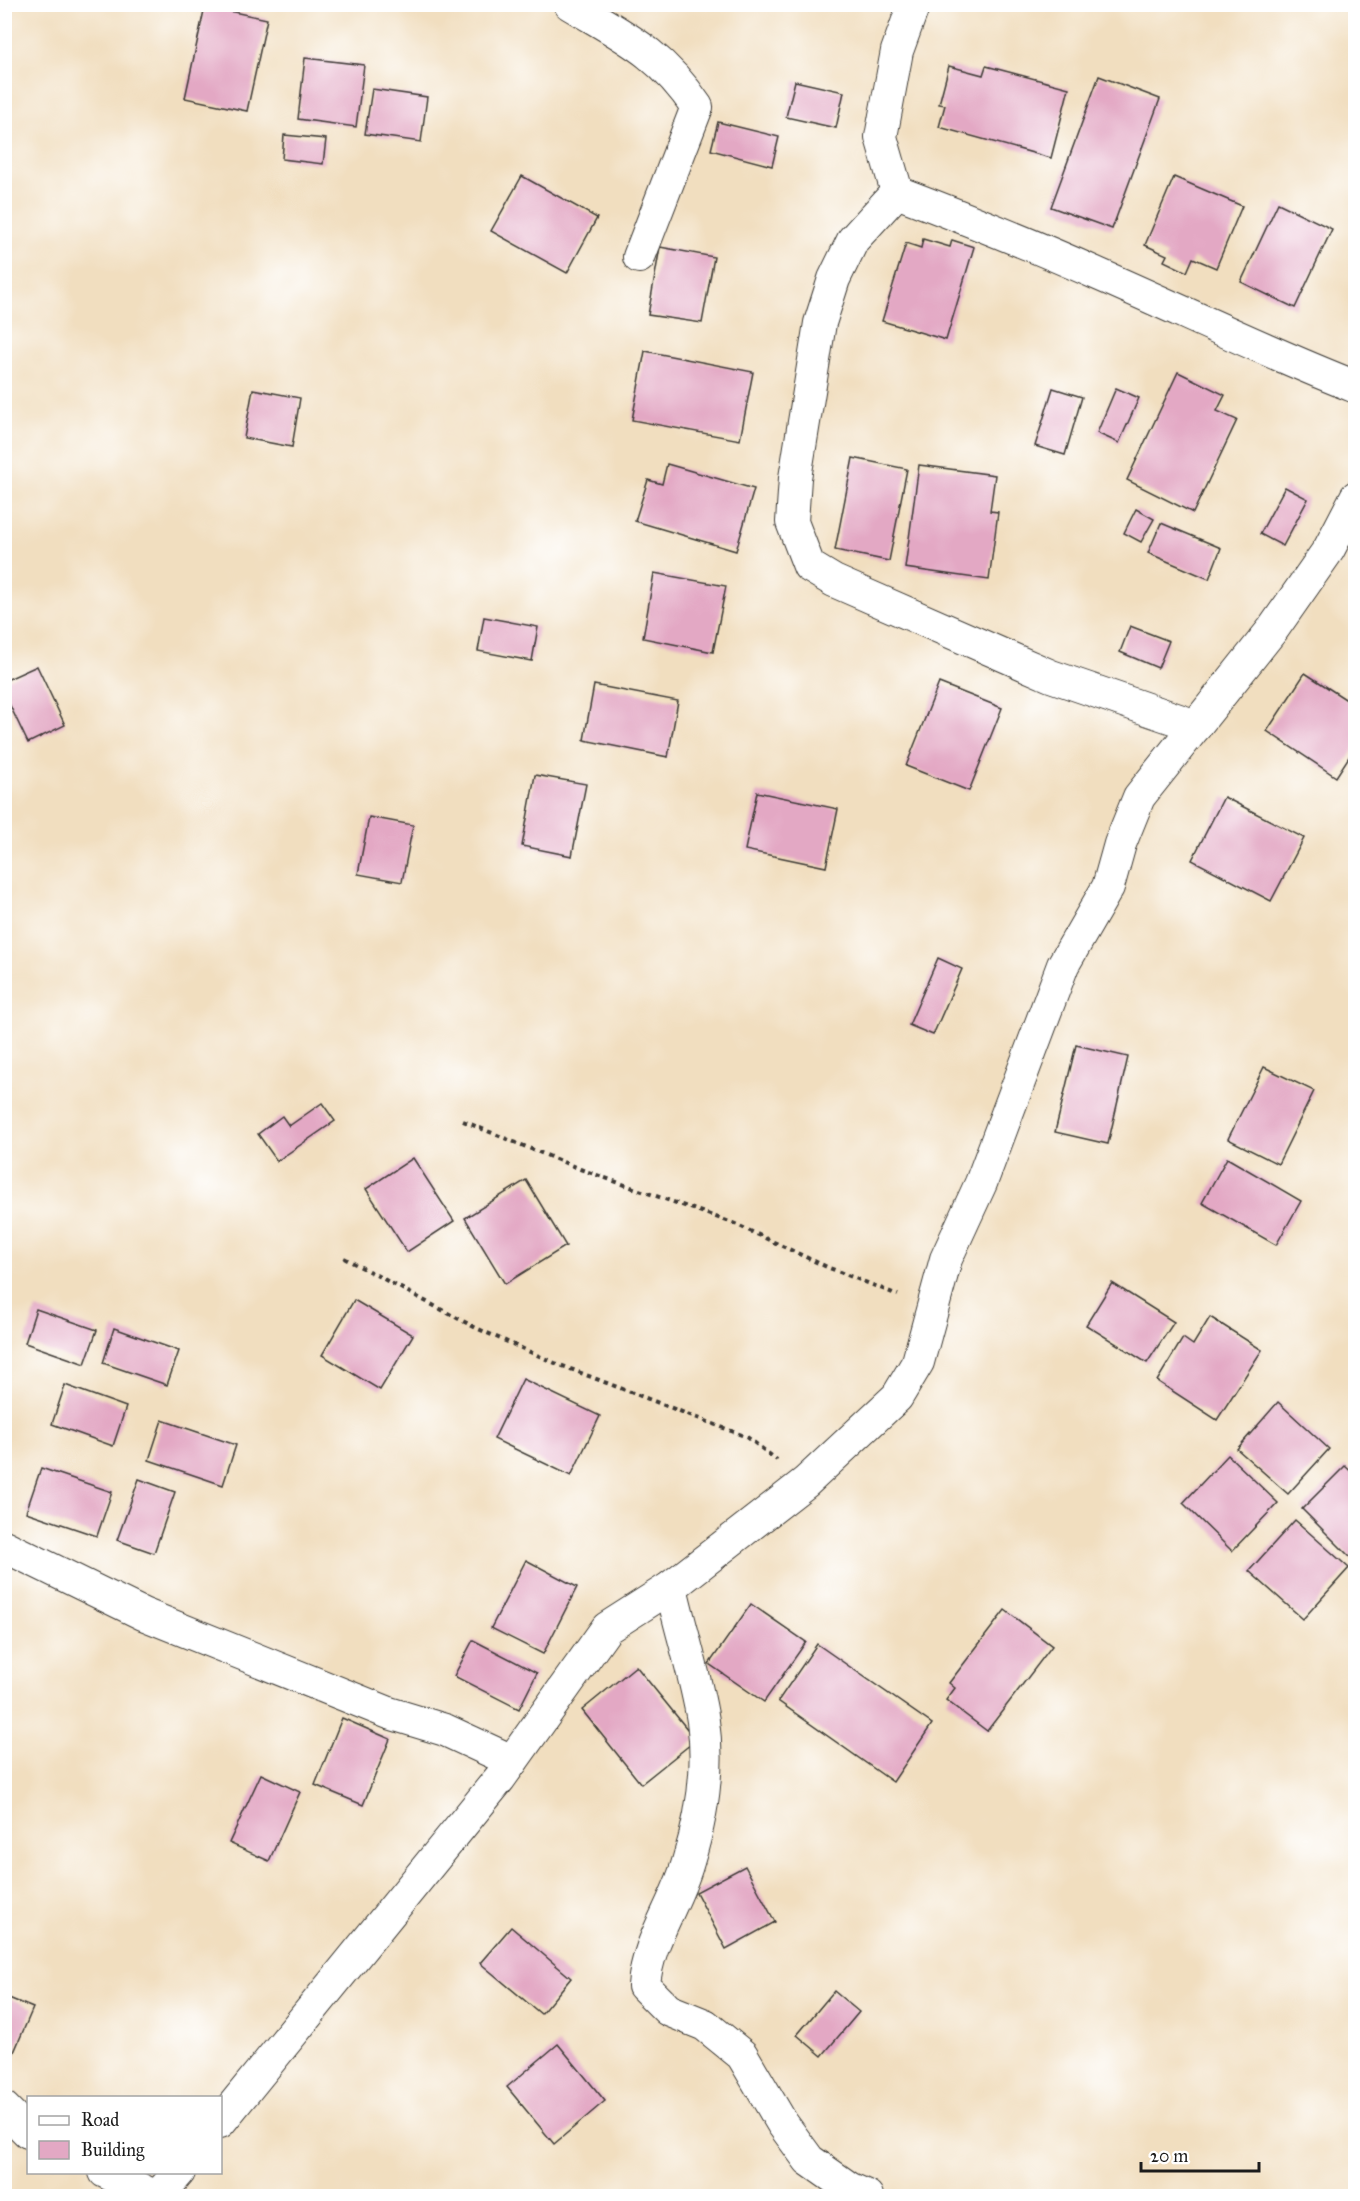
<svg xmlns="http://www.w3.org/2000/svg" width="1360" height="2201" font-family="'IM FELL Great Primer',serif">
	<rect width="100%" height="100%" fill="#fff"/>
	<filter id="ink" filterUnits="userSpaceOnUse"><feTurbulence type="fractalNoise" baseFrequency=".0167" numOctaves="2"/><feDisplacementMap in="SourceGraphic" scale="12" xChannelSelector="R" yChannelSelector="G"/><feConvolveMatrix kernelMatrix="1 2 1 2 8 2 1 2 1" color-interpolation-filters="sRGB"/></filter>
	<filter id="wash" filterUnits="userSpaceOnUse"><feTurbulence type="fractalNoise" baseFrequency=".008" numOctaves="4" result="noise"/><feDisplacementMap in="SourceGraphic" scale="24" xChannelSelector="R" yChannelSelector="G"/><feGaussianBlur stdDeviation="1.35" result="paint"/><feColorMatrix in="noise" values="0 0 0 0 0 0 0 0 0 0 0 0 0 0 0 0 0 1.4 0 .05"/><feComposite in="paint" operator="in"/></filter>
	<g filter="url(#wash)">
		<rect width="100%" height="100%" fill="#f1debf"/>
		<g id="blocks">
			<!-- building -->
			<g fill="#e3a8c4">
				<polygon points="205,6 267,19 247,111 185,98"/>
				<polygon points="305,58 364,65 356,127 298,119"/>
				<polygon points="949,66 983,75 986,66 1069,88 1051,158 939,127 945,105 939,104"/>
				<polygon points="1099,76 1160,99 1112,229 1051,207"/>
				<polygon points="795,81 844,92 836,128 786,117"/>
				<polygon points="372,89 427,97 421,142 365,134"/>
				<polygon points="718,122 779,137 772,166 711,150"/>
				<polygon points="284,135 326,139 323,164 282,159"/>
				<polygon points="522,176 597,218 567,273 491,231"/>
				<polygon points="1174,177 1242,206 1216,268 1193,258 1187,272 1164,261 1167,255 1145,245"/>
				<polygon points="1278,203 1332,229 1295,308 1241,282"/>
				<polygon points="923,239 950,247 952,240 974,247 946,340 882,321 906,243 921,248"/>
				<polygon points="660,247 714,257 702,323 648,315"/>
				<polygon points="645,351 753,372 740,440 632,420"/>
				<polygon points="1178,372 1225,395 1217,411 1237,420 1193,513 1127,480"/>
				<polygon points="1053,388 1082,397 1065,455 1035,446"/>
				<polygon points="1116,388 1139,398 1119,443 1097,433"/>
				<polygon points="253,389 300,398 292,447 244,438"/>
				<polygon points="853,458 907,469 889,561 835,550"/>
				<polygon points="667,464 754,489 736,551 635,521 648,480 662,484"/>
				<polygon points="919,465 995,475 990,511 998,512 989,580 905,568"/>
				<polygon points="1285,487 1308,499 1283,546 1260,534"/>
				<polygon points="1136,509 1154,519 1141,542 1124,533"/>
				<polygon points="1161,523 1221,548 1209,579 1148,553"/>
				<polygon points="654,573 726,586 713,652 643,638"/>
				<polygon points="484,617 538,627 532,661 478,651"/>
				<polygon points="1130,626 1169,641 1158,668 1120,652"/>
				<polygon points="37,666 65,725 28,743 4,693 4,681"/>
				<polygon points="1305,673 1356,706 1356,746 1336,777 1267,731"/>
				<polygon points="939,683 1002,708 969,791 906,766"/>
				<polygon points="594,685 678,701 668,757 584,740"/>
				<polygon points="535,775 586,784 572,856 522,846"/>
				<polygon points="757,792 838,809 826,867 745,850"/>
				<polygon points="1224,797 1304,838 1271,901 1192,860"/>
				<polygon points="369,817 413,825 402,882 358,874"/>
				<polygon points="938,958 962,969 933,1035 909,1025"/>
				<polygon points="1076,1045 1128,1057 1108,1144 1055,1132"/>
				<polygon points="1264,1067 1314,1091 1278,1164 1228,1139"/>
				<polygon points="322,1103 335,1121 277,1161 258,1134 282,1116 289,1126"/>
				<polygon points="413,1158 454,1221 407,1252 366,1189"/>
				<polygon points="1227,1158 1301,1201 1276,1245 1202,1203"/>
				<polygon points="526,1180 566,1246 505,1284 465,1218"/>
				<polygon points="1356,1193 1356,1205 1350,1199"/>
				<polygon points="1112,1283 1174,1322 1147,1363 1086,1325"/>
				<polygon points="354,1300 413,1335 380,1390 322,1355"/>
				<polygon points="36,1309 97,1330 85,1364 25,1343"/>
				<polygon points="1210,1317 1262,1350 1217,1420 1157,1381 1183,1338 1193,1345"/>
				<polygon points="114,1328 179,1351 167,1385 103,1363"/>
				<polygon points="523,1379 600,1416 571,1476 494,1439"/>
				<polygon points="65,1385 126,1407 113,1446 52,1424"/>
				<polygon points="1278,1402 1329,1449 1288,1494 1237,1449"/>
				<polygon points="162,1420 236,1445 223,1485 149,1460"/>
				<polygon points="1228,1455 1278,1503 1232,1551 1183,1503"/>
				<polygon points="1345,1466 1356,1476 1356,1554 1351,1558 1302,1509"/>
				<polygon points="41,1468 112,1492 97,1536 26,1512"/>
				<polygon points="139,1479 175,1492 154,1553 117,1540"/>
				<polygon points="1295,1520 1349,1568 1303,1619 1249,1571"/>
				<polygon points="526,1560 577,1587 543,1654 491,1628"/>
				<polygon points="751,1604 806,1642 764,1702 709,1664"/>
				<polygon points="1005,1610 1052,1646 987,1731 946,1700 955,1688 949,1683"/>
				<polygon points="473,1640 537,1673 519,1709 454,1676"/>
				<polygon points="817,1644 932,1724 893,1782 778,1701"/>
				<polygon points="636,1666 696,1740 641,1784 582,1710"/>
				<polygon points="342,1718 390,1739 363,1805 315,1785"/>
				<polygon points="261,1774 300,1792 269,1861 229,1843"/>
				<polygon points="745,1866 775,1922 726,1949 696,1892"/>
				<polygon points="511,1927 571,1978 541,2014 480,1963"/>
				<polygon points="834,1991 859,2012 822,2056 797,2035"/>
				<polygon points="4,1996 33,2008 8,2066 4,2065"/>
				<polygon points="558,2044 605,2101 554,2144 507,2087"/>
			</g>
		</g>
	</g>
	<g filter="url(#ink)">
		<use href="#blocks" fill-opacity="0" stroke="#3c3934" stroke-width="1.5"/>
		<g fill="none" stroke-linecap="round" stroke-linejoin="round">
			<!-- minor casing -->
			<g stroke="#3c3934" stroke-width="34">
				<g id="minor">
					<path d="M570,4C625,37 660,52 697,107L639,257"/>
					<path d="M914,4L897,51L881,137L897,192C965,218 1033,245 1100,275C1185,312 1269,353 1356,387"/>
					<polyline points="897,192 853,240 834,279 820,323 795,478 792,522 809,566 834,581 1051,676 1196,726"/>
					<polyline points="4,1546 143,1614 389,1713 445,1730 512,1761"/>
					<path d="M671,1587C681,1632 696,1677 703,1721C710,1768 702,1817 688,1862C676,1905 647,1941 644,1986L668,2010L705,2025L742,2055L782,2123L809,2160L849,2188L867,2196"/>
					<polyline points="4,2108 28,2132"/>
					<polyline points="220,2122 500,1778 607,1628 671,1587 806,1482 897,1397 918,1362 946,1259 981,1183 1063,965 1108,887 1120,844 1139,797 1273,629 1329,549 1356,497"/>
					<polyline points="105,2172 154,2196"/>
					<polyline points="158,2196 179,2172"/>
				</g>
			</g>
			<!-- path -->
			<g stroke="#3c3934" stroke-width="4" stroke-dasharray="4.5 4.5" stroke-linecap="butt">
				<polyline points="463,1121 580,1169 733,1223 827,1267 898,1295"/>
				<polyline points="344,1258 476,1328 555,1363 747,1437 777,1460"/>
			</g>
			<!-- minor -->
			<use href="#minor" stroke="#fff" stroke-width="32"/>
		</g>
	</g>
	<!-- margin -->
	<rect width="1360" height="2201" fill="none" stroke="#fff" stroke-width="24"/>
	<!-- legend -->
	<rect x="27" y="2096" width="195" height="78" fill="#ffffff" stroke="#a4a4a4" stroke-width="1.5"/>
	<rect x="39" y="2116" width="30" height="9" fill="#ffffff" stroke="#a4a4a4" stroke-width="1.5"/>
	<text x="81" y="2126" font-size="18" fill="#1c1c1c">Road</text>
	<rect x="39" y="2141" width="30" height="18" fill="#e3a8c4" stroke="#a4a4a4" stroke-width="1.5"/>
	<text x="81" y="2156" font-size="18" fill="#1c1c1c">Building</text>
	<!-- scale -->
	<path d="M1141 2162v9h118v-9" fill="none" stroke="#1c1c1c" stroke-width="3"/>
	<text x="1150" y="2162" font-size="18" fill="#1c1c1c" stroke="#ffffff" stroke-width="4.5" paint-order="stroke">20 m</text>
</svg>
